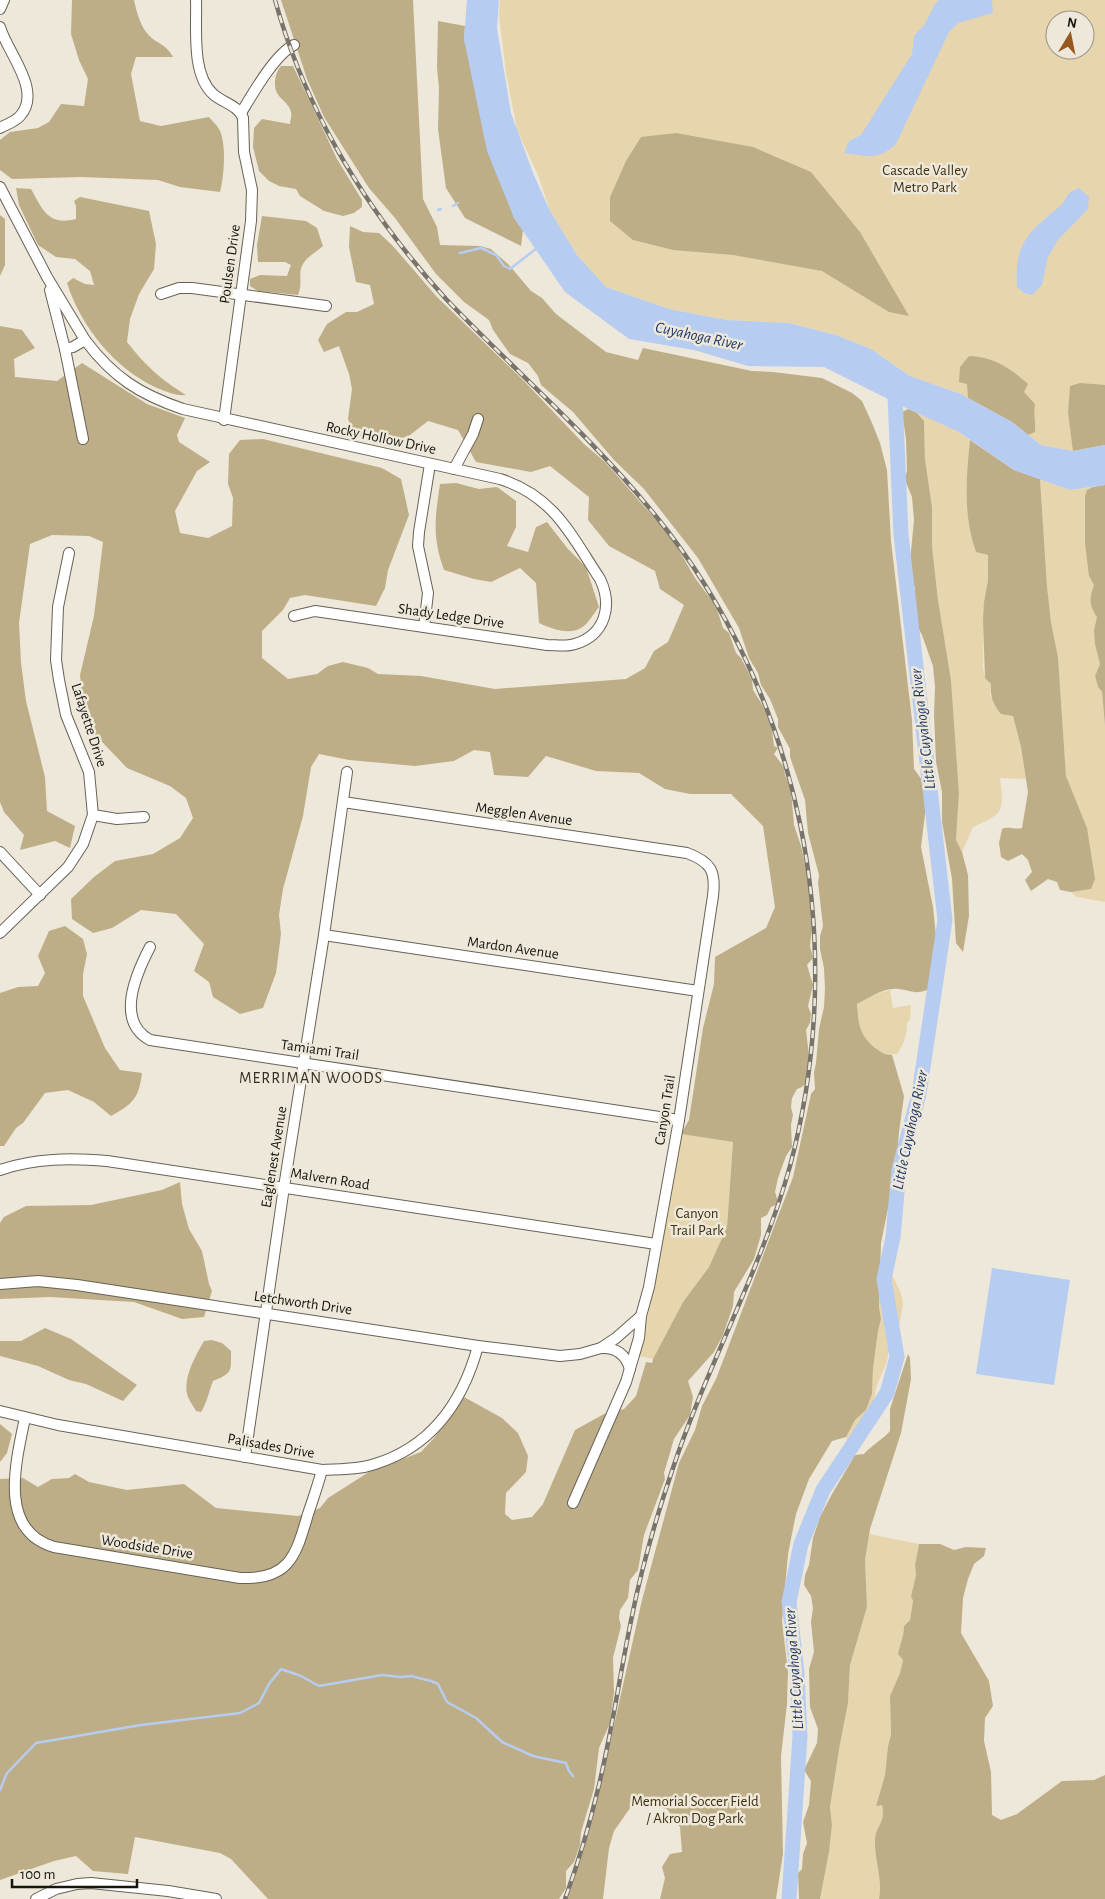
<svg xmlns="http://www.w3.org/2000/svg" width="1105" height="1899" font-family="'Alegreya Sans',sans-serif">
	<rect width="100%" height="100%" fill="#ede8da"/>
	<!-- green -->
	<g fill="#e7d6ad" fill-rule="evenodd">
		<path d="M500,0H1105V445L1073,451L1041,445L1012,422L961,394L910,376L871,349L836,335L789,323L727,320L669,309L606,287L577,255L550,211L538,175L517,130L506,73L499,16ZM1055,20H1085V50H1055Z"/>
		<path d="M916,412L959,432L970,440C966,477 963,516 976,552L988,554V580L984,602L983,668L985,677L991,684L990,696L1013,716L1021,747L1026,779L1000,778C1004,812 1004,813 973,827L962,852L956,840L959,793L951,680L938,600L932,546V507L925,459L924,421Z"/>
		<path d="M1040,479L1070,490L1093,487L1087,490C1086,522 1082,556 1094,585L1090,596L1097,617L1094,630L1100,664L1095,676L1098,687L1102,692L1105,726V902L1077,897L1071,892L1091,889L1075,802L1066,776L1058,657L1051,622L1047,586Z"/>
		<path d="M890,990L893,1008L911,1005L910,1019L907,1023C907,1035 904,1044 897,1054L885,1055C860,1035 860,1036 857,1003L872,995Z"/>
		<polygon points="681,1134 733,1142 727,1227 709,1267 683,1302 653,1359 639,1356 654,1287"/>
		<polygon points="881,1258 889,1269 901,1293 903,1303 901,1316 899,1326 891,1341 887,1361 876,1388 874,1406 848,1444 846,1437 855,1420 866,1410 872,1394 873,1369 878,1331 881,1319 879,1308"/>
		<path d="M869,1534L919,1544L915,1565L916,1575L911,1595L913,1601L910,1620L904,1626C904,1636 900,1644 898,1654L903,1660L900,1673L890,1696L891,1735L888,1746L885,1775L876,1806L882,1804C886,1823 877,1824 875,1839C874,1859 883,1879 879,1899H820L829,1852L832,1825L830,1807L840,1744L848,1703L850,1665L867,1607L865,1560Z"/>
	</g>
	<!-- forest -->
	<g fill="#beae87">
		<path d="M72,0H134C136,10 140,25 147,33C155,44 165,42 173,57H136L131,74L140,121L161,126L209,117C212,121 217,125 219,129C227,143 224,178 220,192L180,187L158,180L81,177L12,179L0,170V140L10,132L38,128L49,122L61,104L84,106L88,79L79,60L71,34Z"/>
		<path d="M281,0H413L423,199L437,227L440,245L480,246L491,249L509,265L531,291L542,298L556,314L606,352L638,360L643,348L752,371L773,372L822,378L852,393L862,401L872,423L880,443L887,470L891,541L912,720L914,769L922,780L927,798L921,847L933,907L936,936V966L930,989C914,995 914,991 899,989C884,987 870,997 857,1004C859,1024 858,1033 874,1047C881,1052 884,1055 892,1055L904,1096L899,1132L896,1169L881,1243L879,1307L881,1319L878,1331L873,1369L872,1394L866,1410L855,1420L846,1437L832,1441L809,1479L796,1514L788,1554L782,1621L788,1672L787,1704L781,1756L783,1854L776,1899H660L665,1878L662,1867L670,1854L682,1852L680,1827L667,1809L635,1801L614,1831L609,1848L603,1899H566L600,1788L642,1600L679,1463L695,1430L702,1406L716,1379L793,1177L811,1094L815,1089L814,1072L816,1063L819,1029L824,1007L825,989L824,968L820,949V936L823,926L818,883L819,875L808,833L805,800L790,757V749L778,727V719L770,699L761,685L758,673L749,658L739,628L698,558L644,489L614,460L573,412L541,385L538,376L528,363L510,354L493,330L489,320L464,302L436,274L395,218L369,188L324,117L307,79Z"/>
		<polygon points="438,21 465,26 464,39 514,218 523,230 521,246 465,218 446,188 438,129 439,88 437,68"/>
		<path d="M281,66H293L337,159L362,200V207L354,213L343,216L324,211L300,196L296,189L279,186L269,181L259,171L253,147L254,128L262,119L290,124C290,121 292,116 291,112C289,103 281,100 277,93C273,85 275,73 281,66Z"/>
		<polygon points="676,133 753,147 811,172 860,232 909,316 889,312 822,271 733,255 673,250 633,240 610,221 610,197 626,161 641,137"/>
		<path d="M16,188L31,189C43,210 48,226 76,219V206L74,201L80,197L149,211L156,244L154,269L139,294L130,319L127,342C146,366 160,379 186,395C175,396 168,392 157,388C115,369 81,327 67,283L73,278L85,284L94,285L90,271L75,259L56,257L38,245L19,205Z"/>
		<polygon points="0,215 5,219 5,265 0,276"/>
		<path d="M262,216L306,221L317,228L323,246C316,252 305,258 302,266C298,274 303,283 298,295L258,291L250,286V279L260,275L287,276L291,265L285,262H258L257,245Z"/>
		<polygon points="350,226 363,232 379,233 393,246 437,297 523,380 584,444 605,462 672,538 695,578 716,606 723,628 729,633 736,653 741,658 752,679 753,690 763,706 772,730 774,746 778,748 774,754 784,767 785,775 791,791 794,825 801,846 810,888 813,919 810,946 813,958 807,965 813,985 808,1006 811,1014 810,1023 806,1030 809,1056 806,1083 802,1087 797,1089 792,1098 791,1107 793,1115 791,1125 792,1147 786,1156 778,1178 775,1192 778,1201 776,1205 771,1207 767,1215 761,1218 761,1235 754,1259 734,1292 733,1306 723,1335 714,1352 688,1381 693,1397 690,1415 674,1439 664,1473 665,1479 644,1535 638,1570 630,1580 628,1598 620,1610 619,1618 621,1626 613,1658 614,1692 610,1723 599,1748 594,1789 581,1832 580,1845 574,1862 566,1871 566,1888 559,1899 268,1899 231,1859 220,1853 135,1837 128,1874 93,1871 76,1856 54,1861 0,1880 0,1479 23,1478 38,1487 52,1479 69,1478 75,1474 89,1482 127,1490 184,1484 216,1508 298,1516 320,1508 328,1498 369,1472 421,1452 434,1438 464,1397 502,1418 518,1433 528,1456 526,1472 506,1493 505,1514 512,1520 532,1517 543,1504 575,1430 604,1414 624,1409 636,1396 646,1362 652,1363 653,1359 683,1302 709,1267 727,1227 733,1142 681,1134 689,1120 703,1028 714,984 715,957 766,928 775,907 763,826 731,794 690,794 665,789 639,773 596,771 546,756 528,777 494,775 490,752 474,750 454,761 415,766 349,760 319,754 311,767 303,816 283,889 279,915 281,934 276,973 263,1008 240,1014 213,997 209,982 194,971 204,944 176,914 141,910 112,928 93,933 72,919 71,899 94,877 115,861 153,854 180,838 193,818 186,798 170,786 127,768 85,724 80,675 94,616 103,542 89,536 52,535 30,544 19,623 21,663 26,701 45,777 47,811 75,826 70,848 55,841 20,850 24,835 4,812 0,802 0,326 22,330 35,348 14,359 15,377 57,381 82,363 147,404 185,418 177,435 179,442 210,462 197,471 175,511 180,533 208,538 232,526 233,498 228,484 229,454 240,440 263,439 382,468 401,479 409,515 388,570 385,588 376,606 305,595 290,598 283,610 262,631 262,658 288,679 317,674 328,666 343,662 368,668 378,674 421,676 495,689 626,679 645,668 654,651 668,642 684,605 660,589 655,571 609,546 588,520 589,497 550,466 531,472 476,462 458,430 428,421 410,435 390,443 355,435 348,419 352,389 349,374 339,346 324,352 318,340 327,324 346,312 357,312 374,304 370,285 356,282 349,247"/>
		<path d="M969,356C994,357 1010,368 1028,384L1024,392L1035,404C1033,414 1036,422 1035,432L1028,435L1012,422L968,398L967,384L959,382L960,367Z"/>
		<polygon points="1080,383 1105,385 1105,445 1073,451 1068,413 1070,386"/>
		<polygon points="908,409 916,412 924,421 925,459 932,507 932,546 938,600 951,680 959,793 956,840 962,852 968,875 969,916 963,952 956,943 952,879 942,822 942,792 936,762 934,715 935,687 933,666 922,635 917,626 914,611 915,588 909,572 914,520 912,497 905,480 907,470 906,439 902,412"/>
		<path d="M970,440L1014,470L1040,479L1047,586L1051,622L1058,657L1066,776L1087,828L1095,879L1091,889L1071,892L1060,890L1057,882L1048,879L1031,891L1025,880L1032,872L1028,860L1022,854L1008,861L1001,857L999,843L1002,829C1009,826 1015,830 1022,828L1028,792L1021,747L1013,716L1001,714C993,704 990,697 991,684L985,678L983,619L984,602L988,580V555L976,552C963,516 966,478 970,440Z"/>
		<path d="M456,483L479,489L497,487L516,501V527L507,546L528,552L536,527L547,522L568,549L586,567L599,607C594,613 588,624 581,628C569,635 551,629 539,623L536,583L520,568L491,582L474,579L444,570C432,537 435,518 440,484Z"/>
		<path d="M1105,485V726L1102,692L1098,687L1095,676L1100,664L1095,644L1094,630L1097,617C1089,605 1089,598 1094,585L1089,576L1085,543V496L1087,490L1093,487Z"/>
		<path d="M65,926L83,939L87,954L83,974V996L105,1048L120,1070L142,1073C139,1098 133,1104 111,1116L94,1102L68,1090L45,1093L23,1123L16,1128L4,1146H0V993L18,987L38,986L45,973L38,956L49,931Z"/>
		<polygon points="180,1182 182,1204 189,1229 202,1251 209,1284 212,1291 204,1317 182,1319 134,1302 50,1297 0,1299 0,1223 4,1217 26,1206 91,1205 162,1190"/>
		<polygon points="45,1328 71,1339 137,1385 123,1401 86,1384 69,1380 38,1366 0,1356 0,1341 21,1341"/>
		<path d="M212,1340L222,1343L231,1351C231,1371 233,1373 213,1381C209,1391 207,1403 201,1412L196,1411C194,1407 190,1402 188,1397C182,1379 195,1357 204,1341Z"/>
		<path d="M908,1354L910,1358L911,1379L901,1433L870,1529L865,1560L867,1607L850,1665L848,1703L840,1744L830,1807L832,1825L829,1852L820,1899H799L798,1873L802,1869L803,1854L807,1843L803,1822L809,1805L811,1781L804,1770L817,1743L818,1729L810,1707L809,1669L814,1652L811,1622L813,1608L811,1596L804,1585L805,1575L809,1565L813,1538L820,1517L832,1494L855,1455L864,1454C872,1445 882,1440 890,1431V1409Z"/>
		<polygon points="0,1424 12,1434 7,1453 0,1462"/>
		<path d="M919,1544H940L954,1550L966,1547L986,1548L984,1556L974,1564L968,1579L963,1598L961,1633L989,1681L993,1706L985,1718L984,1741L991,1772L992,1815L1001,1820L1017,1814L1062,1781L1094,1780L1105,1775V1899H879C883,1880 874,1859 875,1839C876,1825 886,1823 882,1805L876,1806L885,1775L888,1746L891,1735L890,1696L900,1673L903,1660L898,1654C900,1644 904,1636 904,1626L910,1620L913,1601L911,1596L916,1575L915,1565Z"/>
	</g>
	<!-- water -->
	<g fill="#b7ccf1">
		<polygon points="467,0 499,0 497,28 511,113 533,173 550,211 577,255 606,287 669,309 727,320 789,323 836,335 871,349 910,376 961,394 1012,422 1041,445 1073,451 1105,445 1105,485 1070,490 1014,470 959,432 906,408 824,367 748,366 694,350 629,339 565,292 514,218 487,151 464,39"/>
		<path d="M939,0H992L993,13L958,23L949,32L896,144C878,161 867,156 844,153L849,141L861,135L912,54L914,36L924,25L935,4Z"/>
		<path d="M1079,188L1089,197L1088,209L1058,240L1048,257L1042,285L1032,295L1024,293L1017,287C1014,243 1029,232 1060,206C1070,197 1063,194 1079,188Z"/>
		<polygon points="992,1268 1070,1280 1054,1385 976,1374"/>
	</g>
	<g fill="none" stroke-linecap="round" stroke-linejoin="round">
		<!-- stream -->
		<g stroke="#b7ccf1" stroke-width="2.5">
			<polyline points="453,206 458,203"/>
			<polyline points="438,210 441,209"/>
			<polyline points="460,253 481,248 496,255 504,266 510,269 537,248"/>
			<polyline points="0,1790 7,1773 36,1743 141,1725 240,1713 259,1703 269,1684 281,1669 301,1676 319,1686 382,1675 401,1677 411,1676 431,1681 438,1684 447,1702 476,1718 502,1742 533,1756 566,1763 569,1771 573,1776"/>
		</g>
		<!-- river -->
		<polyline stroke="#b7ccf1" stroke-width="15" points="789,1899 800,1736 797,1673 789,1602 801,1544 823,1490 887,1393 897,1357 884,1279 893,1237 899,1170 919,1094 945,920 901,535 895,396"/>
		<!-- street casing -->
		<g stroke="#676256" stroke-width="12">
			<g id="street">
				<path d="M196,0C197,28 191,74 213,94C223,103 238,105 243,118L244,152L252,190L251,221L224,420"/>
				<polyline points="0,9 4,0"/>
				<path d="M0,27C7,52 43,91 20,116C15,122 7,124 0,128"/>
				<path d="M241,113C252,95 275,54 294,45"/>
				<polyline points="0,187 47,277 85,340 73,347 65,349 83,439"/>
				<polyline points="50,290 65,349"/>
				<polyline points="161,294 179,288 192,288 326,306"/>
				<path d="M85,340C113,377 139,394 183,409L500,479C554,496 571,535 600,579C613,606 605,635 575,644C566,647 556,645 547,645L315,611L294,616"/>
				<polyline points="454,469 473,434 478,419"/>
				<polyline points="424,627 428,593 418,546 419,532 430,464"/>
				<path d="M343,802L687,853C711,862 716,871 713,896L679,1120L649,1287L641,1316L639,1338L626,1382L573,1503"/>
				<polyline points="93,815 117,819 144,817"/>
				<polyline points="0,852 40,895"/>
				<polyline points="0,933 68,867 83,844 93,815 89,772 66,715 59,680 56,660 58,607 69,553"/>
				<polyline points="324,935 698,991"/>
				<path d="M150,947C136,974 115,1021 150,1040L679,1120"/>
				<path d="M0,1170C35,1158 71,1158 107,1161L656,1244"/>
				<polyline points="0,1284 38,1281 77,1285 478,1346 560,1356 580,1354 601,1348 616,1338 641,1316"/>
				<path d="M601,1348C616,1347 626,1355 630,1369"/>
				<path d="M0,1411L58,1425L322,1470C340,1469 358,1470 375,1464C433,1446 463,1401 478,1346"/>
				<path d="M25,1418C14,1469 0,1531 54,1547L240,1578C290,1580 296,1555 308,1514C313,1499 318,1485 322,1470"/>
				<polyline points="245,1457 284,1187 324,935 347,772"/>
				<polyline points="36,1899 56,1889 77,1884 91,1883 168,1891 216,1899"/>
			</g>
		</g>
		<!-- street -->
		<use href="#street" stroke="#fff" stroke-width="10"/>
		<!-- rail casing -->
		<g stroke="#78746b" stroke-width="4.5">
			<path id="rail" d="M275,0C306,112 368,213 446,299C515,371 592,437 655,515C802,696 850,941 790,1166C761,1271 706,1367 672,1471C656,1518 642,1566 632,1616C620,1673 612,1732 598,1789C589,1827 578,1863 565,1899"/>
		</g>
		<!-- rail -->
		<use href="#rail" stroke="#ede8da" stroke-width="2.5" stroke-dasharray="8" stroke-linecap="butt"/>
	</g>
	<g text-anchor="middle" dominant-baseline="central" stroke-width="5" stroke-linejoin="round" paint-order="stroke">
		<!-- park labels -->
		<g font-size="15" fill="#3e3211" stroke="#ede8da">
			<text x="925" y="170">Cascade Valley<tspan x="925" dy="17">Metro Park</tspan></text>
			<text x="697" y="1213">Canyon<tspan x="697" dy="17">Trail Park</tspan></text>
			<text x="695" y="1801">Memorial Soccer Field<tspan x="695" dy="17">/ Akron Dog Park</tspan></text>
		</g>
		<!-- street labels -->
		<g font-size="15" fill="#16140f" stroke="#ede8da">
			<text transform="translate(230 264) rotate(-82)">Poulsen Drive</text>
			<text transform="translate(381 438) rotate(12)">Rocky Hollow Drive</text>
			<text transform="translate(451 616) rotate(8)">Shady Ledge Drive</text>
			<text transform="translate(89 725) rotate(72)">Lafayette Drive</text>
			<text transform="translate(524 814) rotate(8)">Megglen Avenue</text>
			<text transform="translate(513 948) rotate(8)">Mardon Avenue</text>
			<text transform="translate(320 1050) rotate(8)">Tamiami Trail</text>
			<text transform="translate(665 1110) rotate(-81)">Canyon Trail</text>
			<text transform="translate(274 1157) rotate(-81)">Eaglenest Avenue</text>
			<text transform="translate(330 1179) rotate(9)">Malvern Road</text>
			<text transform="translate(303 1303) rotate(8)">Letchworth Drive</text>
			<text transform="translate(271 1446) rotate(10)">Palisades Drive</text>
			<text transform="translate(147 1547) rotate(9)">Woodside Drive</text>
		</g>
		<!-- water labels -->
		<g font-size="16" font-style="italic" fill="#213968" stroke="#ede8da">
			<text transform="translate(699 336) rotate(12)">Cuyahoga River</text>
			<text transform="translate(923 729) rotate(-97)">Little Cuyahoga River</text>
			<text transform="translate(910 1130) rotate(-78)">Little Cuyahoga River</text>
			<text transform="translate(794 1669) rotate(-94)">Little Cuyahoga River</text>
		</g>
		<!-- neighbourhood labels -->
		<g font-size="16" letter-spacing="1" fill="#343025" stroke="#ede8da">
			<text x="311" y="1078">MERRIMAN WOODS</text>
		</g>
	</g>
	<!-- north arrow -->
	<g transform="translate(1070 35) rotate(10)"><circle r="24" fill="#ede8da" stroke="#979389"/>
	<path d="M0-4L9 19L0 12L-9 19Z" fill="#975820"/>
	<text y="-8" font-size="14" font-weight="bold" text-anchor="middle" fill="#16140f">N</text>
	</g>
	<!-- scale -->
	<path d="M12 1879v8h125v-8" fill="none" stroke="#16140f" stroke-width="2.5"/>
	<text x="20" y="1879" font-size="15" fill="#16140f" stroke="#ede8da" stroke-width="4" paint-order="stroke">100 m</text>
</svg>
